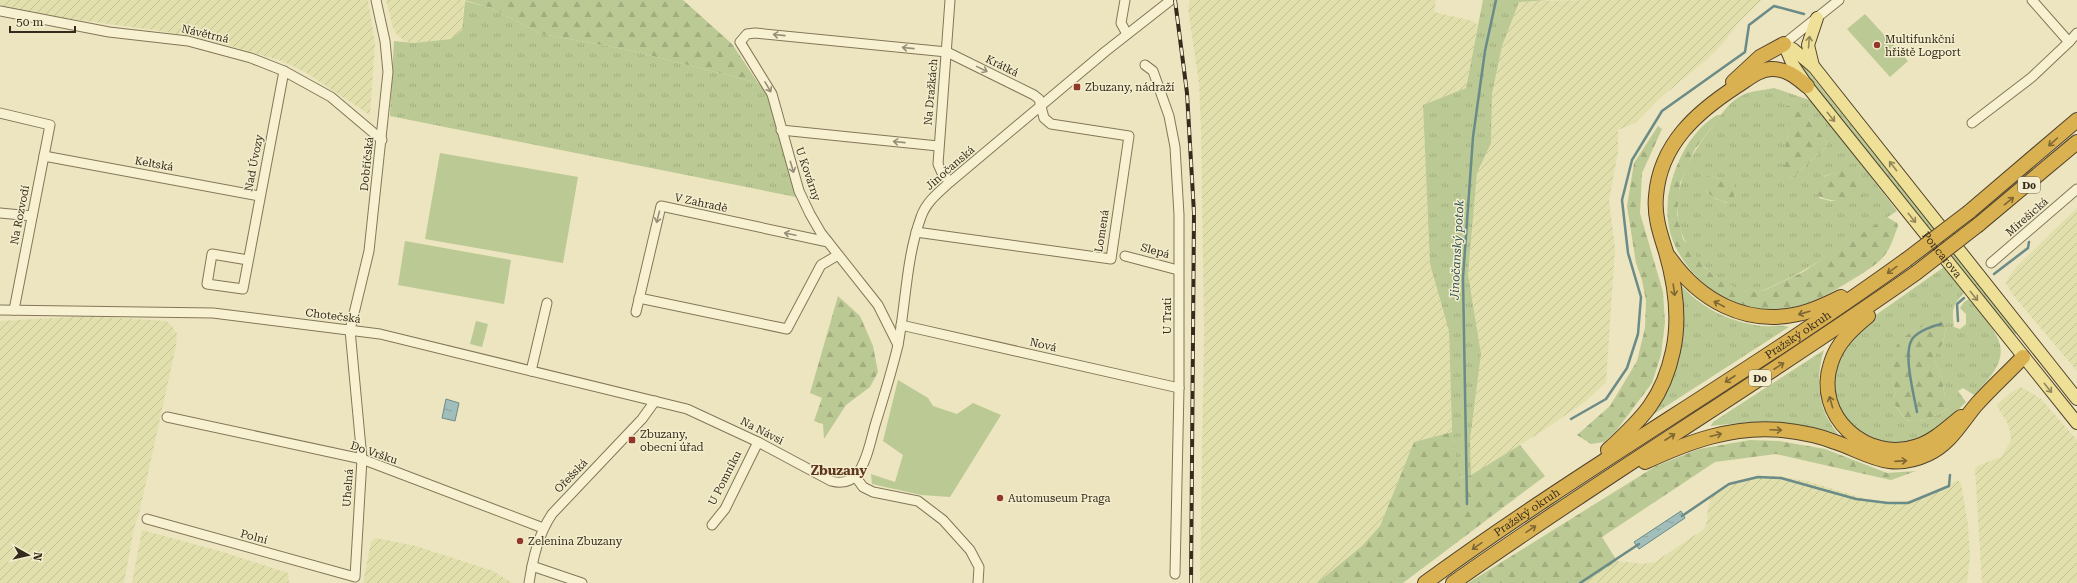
<svg xmlns="http://www.w3.org/2000/svg" width="2077" height="583" font-family="'Roboto Serif',serif">
	<defs>
		<pattern id="farmland-furrows" width="10" height="10" patternUnits="userSpaceOnUse"><rect width="10" height="10" fill="#e1e0ad"/><path d="M-1 1l2-2M0 10L10 0M9 11l2-2" fill="none" stroke="#c2c094"/></pattern>
		<pattern id="grass-tufts" width="24" height="20" patternUnits="userSpaceOnUse"><rect width="24" height="20" fill="#bbc994"/><path d="M3 7l-1-3M5 7V3M7 7l1-3M15 17l-1-3M17 17v-4M19 17l1-3" fill="none" stroke="#a1ad7f"/></pattern>
		<pattern id="forest-firs" width="22" height="20" patternUnits="userSpaceOnUse"><rect width="22" height="20" fill="#bbc994"/><path d="M5 1l3.5 6h-7zM16 11l3.5 6h-7z" fill="#a1ad7f"/></pattern>
		<pattern id="water-ripples" width="26" height="14" patternUnits="userSpaceOnUse"><rect width="26" height="14" fill="#a2beba"/><path d="M2 4q2-2 4 0t4 0M15 11q2-2 4 0t4 0" fill="none" stroke="#8ca39f"/></pattern>
	</defs>
	<rect width="100%" height="100%" fill="#ece5bf"/>
	<!-- farmland -->
	<g fill="url(#farmland-furrows)">
		<polygon points="0,0 368,0 375,44 370,115 305,72 282,61 203,38 154,30 49,16 0,5"/>
		<polygon points="386,0 464,0 462,30 451,39 414,43 405,41 398,36 393,28"/>
		<polygon points="1190,0 1436,0 1434,12 1473,21 1478,25 1466,88 1423,105 1430,264 1449,331 1452,432 1414,442 1380,526 1362,546 1317,583 1200,583 1204,330 1201,129 1199,84 1188,9"/>
		<polygon points="1594,0 1762,0 1739,22 1723,43 1706,60 1659,99 1636,123 1618,130 1618,152 1609,200 1615,248 1606,382 1586,401 1541,432 1471,475 1470,440 1481,354 1468,274 1477,173 1491,143 1492,94 1502,46 1519,1"/>
		<polygon points="2077,208 2077,371 2012,294 2006,283 2008,278 2017,266"/>
		<polygon points="88,316 166,321 171,325 177,334 176,346 139,514 134,528 124,583 0,583 0,321"/>
		<polygon points="2021,387 2041,399 2077,440 2077,583 1982,583 1975,469 1977,466 2001,457 2006,449 2011,440 2010,431 2007,422 1996,405 2010,393"/>
		<polygon points="1775,476 1807,481 1872,501 1897,502 1915,500 1935,493 1958,480 1961,483 1968,525 1970,556 1967,583 1584,583 1617,561 1643,564 1655,562 1704,529 1707,522 1708,507 1710,500 1716,492 1724,486 1740,480"/>
		<polygon points="142,530 223,552 288,573 289,583 132,583"/>
		<polygon points="376,538 416,546 493,571 512,583 363,583 371,542"/>
	</g>
	<!-- grass -->
	<g fill="url(#grass-tufts)" fill-rule="evenodd">
		<polygon points="1483,0 1548,0 1519,2 1502,46 1492,94 1491,143 1477,173 1468,274 1481,354 1470,440 1471,475 1459,478 1452,432 1449,331 1430,264 1423,105 1466,88"/>
		<polygon points="465,1 491,8 541,34 629,50 758,83 767,91 796,197 390,116 394,41 414,43 451,39 462,30"/>
		<polygon points="1803,65 2017,332 2016,334 2013,335 1801,70 1800,67"/>
		<path d="M1774,88L1812,101L1897,211C1859,235 1822,263 1781,282C1772,286 1763,292 1753,292C1740,293 1721,282 1712,274C1661,231 1672,179 1709,131C1718,119 1727,104 1739,97C1748,91 1764,90 1774,88ZM1799,111L1810,121L1827,142L1826,147L1798,173L1788,179C1785,147 1783,139 1799,111ZM1837,173L1857,199L1831,201L1819,198L1824,176ZM1707,176L1720,179L1727,203L1716,199L1706,191Z"/>
		<path d="M1944,267L1964,293C1952,305 1952,310 1954,327L1960,329L1966,324V314L1960,308L1964,302L1969,299C2003,341 2017,352 1974,395L1963,388L1958,391L1966,402L1945,423L1919,441L1884,445L1857,432L1838,407L1834,391V373L1844,347L1873,317ZM1946,327L1943,343L1937,350L1934,360L1942,378L1945,398L1952,406C1938,415 1923,424 1906,420L1896,407L1893,397L1896,395L1893,385L1891,360Z"/>
		<path d="M1679,283C1701,308 1729,322 1762,326C1771,327 1782,324 1789,327L1654,414L1652,413L1661,400Z"/>
		<path d="M1824,350C1815,381 1817,408 1838,434C1793,420 1757,420 1711,426L1713,422Z"/>
	</g>
	<!-- forest -->
	<g fill="url(#forest-firs)">
		<polygon points="464,0 683,0 732,44 758,83 629,50 541,34 491,8"/>
		<path d="M1786,106C1800,104 1819,132 1827,142L1826,147L1798,173L1788,179L1785,176L1783,155L1790,127L1784,112Z"/>
		<path d="M1717,115H1721L1695,149L1680,183L1677,214L1683,239L1705,268L1717,278L1743,291L1752,292L1765,290L1803,272L1887,217L1897,223L1898,226C1894,236 1891,248 1884,256C1877,266 1848,282 1837,289C1813,303 1785,313 1756,309C1718,303 1680,269 1670,232C1664,208 1669,183 1679,161C1686,144 1700,125 1717,115Z"/>
		<polygon points="1658,126 1662,129 1642,173 1640,213 1663,292 1665,322 1661,355 1652,383 1616,431 1604,442 1591,444 1577,435 1610,406 1637,361 1645,328 1646,301 1642,280 1636,263 1627,206 1634,163"/>
		<path d="M1850,168L1858,171C1861,179 1864,187 1863,196C1852,204 1823,202 1815,193L1816,185L1820,178Z"/>
		<path d="M1707,176L1720,179L1734,178V197L1732,202C1719,204 1702,191 1699,179Z"/>
		<polygon points="838,296 860,316 873,346 878,372 870,387 846,405 824,439 823,424 814,421 822,398 810,393"/>
		<path d="M1933,319H1943L1946,327L1943,343L1938,350L1934,360L1942,378L1945,398L1951,400L1952,406C1938,415 1923,424 1906,420L1892,401L1893,397L1896,395C1882,350 1896,339 1933,319Z"/>
		<polygon points="1452,432 1460,478 1471,475 1520,445 1545,476 1403,583 1317,583 1362,546 1380,526 1414,442"/>
		<polygon points="1750,440 1779,441 1825,449 1887,473 1916,471 1891,480 1776,454 1715,462 1602,537 1617,561 1584,583 1468,583 1656,466 1699,449"/>
	</g>
	<!-- park -->
	<g fill="#bbc994">
		<polygon points="1865,14 1908,61 1890,77 1847,29"/>
		<polygon points="440,153 578,177 563,263 425,239"/>
		<polygon points="405,241 511,260 504,304 398,285"/>
		<polygon points="476,321 488,324 482,347 470,344"/>
		<polygon points="898,380 928,398 933,406 957,414 973,403 1001,415 950,497 921,495 872,484 871,474 895,482 903,455 883,441"/>
	</g>
	<!-- water -->
	<g fill="url(#water-ripples)" stroke="#6a8b88">
		<polygon points="446,399 459,403 455,421 442,418"/>
		<polygon points="1681,511 1685,518 1639,549 1634,542"/>
	</g>
	<g fill="none" stroke-linecap="round" stroke-linejoin="round">
		<!-- stream -->
		<g stroke="#6a8b88" stroke-width="2.5">
			<polyline points="1994,274 2028,248 2029,242"/>
			<polyline points="1958,321 1957,304 1964,298"/>
			<path d="M1917,412C1914,395 1902,351 1913,338C1919,331 1932,326 1941,324"/>
			<polyline points="1571,419 1606,399 1627,368 1638,334 1641,297 1628,253 1622,200 1632,160 1662,111 1745,52 1749,25 1774,6 1804,14"/>
			<polyline points="1467,504 1463,278 1473,137 1485,51 1496,0"/>
			<polyline points="1682,516 1729,484 1758,477 1781,478 1856,499 1888,503 1908,503 1949,486 1950,475"/>
			<polyline points="1580,583 1639,544"/>
		</g>
		<!-- minor casing -->
		<g stroke="#847658" stroke-width="11">
			<g id="minor">
				<polyline points="1125,0 1121,23 1127,34"/>
				<polyline points="0,11 109,32 188,41 251,58 284,71 331,97 382,140"/>
				<polyline points="2069,42 2077,33"/>
				<polyline points="1784,44 1839,0"/>
				<polyline points="1145,65 1153,71 1169,116 1175,147 1179,215 1179,388 1175,574"/>
				<polyline points="0,113 50,125 14,310"/>
				<polyline points="1972,123 2032,77 2069,42 2032,0"/>
				<polyline points="781,130 938,146"/>
				<polyline points="44,156 259,196"/>
				<polyline points="950,182 942,173 938,164 950,0"/>
				<polyline points="0,213 32,216"/>
				<polyline points="1125,256 1178,270"/>
				<polyline points="248,260 212,254 207,284 243,289 284,71"/>
				<polyline points="1991,263 2077,189"/>
				<polyline points="639,298 787,329 821,265 838,255"/>
				<path d="M0,310L213,313L380,334L687,409L758,442L831,481C842,484 851,482 858,473C868,459 871,438 876,422C884,396 892,371 898,345C906,303 906,258 921,217C926,202 939,192 950,182L1106,51L1171,0"/>
				<polyline points="636,312 661,206 828,242"/>
				<polyline points="901,325 1179,388"/>
				<polyline points="898,345 878,305 821,233 810,214 799,191 772,94 740,42 747,34 755,33 947,52 1034,95 1039,99 1044,118 1051,124 1129,136 1111,259 916,232"/>
				<polyline points="531,371 547,303"/>
				<polyline points="167,417 362,459 543,528"/>
				<polyline points="855,476 863,487 873,492 918,501 943,520 970,550 979,567 978,583"/>
				<polyline points="147,519 355,577 362,459 350,330 369,251 388,72 385,41 376,0"/>
				<polyline points="712,525 725,509 758,442"/>
				<polyline points="532,566 582,583"/>
				<path d="M529,583C533,558 538,535 552,514L642,419L655,401"/>
			</g>
		</g>
		<!-- major casing -->
		<g stroke="#51432d" stroke-width="14">
			<g id="major">
				<path id="s1" d="M1784,44L1793,65L1807,86L2077,423"/>
				<polyline points="1784,44 1794,50 1814,67 2077,399"/>
				<polyline points="1813,66 1808,45 1817,18"/>
			</g>
		</g>
		<!-- highway casing -->
		<g stroke="#51432d" stroke-width="16">
			<g id="highway">
				<polyline points="1733,82 1760,57 1784,44"/>
				<polyline points="1969,212 2077,120"/>
				<polyline points="1978,225 2077,142"/>
				<path d="M1669,257C1699,300 1745,326 1798,314C1813,311 1827,304 1841,297"/>
				<path d="M1868,316C1852,329 1837,343 1831,363C1813,416 1867,464 1918,446C1934,441 1948,427 1961,417"/>
				<path d="M1608,450C1643,418 1663,398 1673,351C1680,319 1675,283 1666,252C1660,233 1654,216 1656,196C1660,144 1697,112 1737,86C1748,79 1759,69 1772,69C1787,69 1796,77 1807,86"/>
				<path d="M1645,462C1688,442 1733,425 1782,430C1800,432 1818,435 1835,442C1870,454 1889,472 1928,454C1950,444 1961,423 1976,405C1991,388 2008,373 2023,357"/>
				<path id="s2" d="M1425,583C1581,469 1750,373 1906,260"/>
				<path d="M1453,583C1605,475 1764,380 1916,273"/>
			</g>
		</g>
		<!-- minor -->
		<use href="#minor" stroke="#f7f1d2" stroke-width="9"/>
		<!-- major -->
		<use href="#major" stroke="#efe097" stroke-width="12"/>
		<!-- highway -->
		<use href="#highway" stroke="#dab151" stroke-width="14"/>
		<!-- rail casing -->
		<g stroke="#342b1c" stroke-width="4">
			<polyline id="rail" points="1175,0 1187,93 1194,213 1191,583"/>
		</g>
		<!-- rail -->
		<use href="#rail" stroke="#f4eece" stroke-width="2.5" stroke-dasharray="8" stroke-linecap="butt"/>
		<!-- highway-bridge casing -->
		<g stroke="#51432d" stroke-width="16" stroke-linecap="butt">
			<g id="highway-bridge">
				<polyline points="1906,260 1969,212"/>
				<polyline points="1916,273 1978,225"/>
			</g>
		</g>
		<!-- highway-bridge -->
		<use href="#highway-bridge" stroke="#dab151" stroke-width="14"/>
	</g>
	<!-- one-way arrows -->
	<defs><path id="oneway-shaft" d="M-6 0H5M1.5-3L5.5 0L1.5 3" fill="none" stroke-width="1.6" stroke-linecap="round" stroke-linejoin="round"/></defs>
	<g stroke="#968e77">
		<use href="#oneway-shaft" transform="translate(779 35) rotate(-174)"/>
		<use href="#oneway-shaft" transform="translate(908 48) rotate(-174)"/>
		<use href="#oneway-shaft" transform="translate(982 69) rotate(26)"/>
		<use href="#oneway-shaft" transform="translate(768 87) rotate(60)"/>
		<use href="#oneway-shaft" transform="translate(899 142) rotate(-174)"/>
		<use href="#oneway-shaft" transform="translate(792 167) rotate(73)"/>
		<use href="#oneway-shaft" transform="translate(658 217) rotate(104)"/>
		<use href="#oneway-shaft" transform="translate(790 234) rotate(-168)"/>
	</g>
	<g stroke="#92865a">
		<use href="#oneway-shaft" transform="translate(1809 42) rotate(-85)"/>
		<use href="#oneway-shaft" transform="translate(1831 117) rotate(51)"/>
		<use href="#oneway-shaft" transform="translate(1893 166) rotate(-128)"/>
		<use href="#oneway-shaft" transform="translate(1912 218) rotate(51)"/>
		<use href="#oneway-shaft" transform="translate(1974 296) rotate(51)"/>
		<use href="#oneway-shaft" transform="translate(2048 388) rotate(51)"/>
	</g>
	<g stroke="#7f6734">
		<use href="#oneway-shaft" transform="translate(2053 142) rotate(138)"/>
		<use href="#oneway-shaft" transform="translate(2009 201) rotate(-39)"/>
		<use href="#oneway-shaft" transform="translate(1892 270) rotate(144)"/>
		<use href="#oneway-shaft" transform="translate(1674 290) rotate(82)"/>
		<use href="#oneway-shaft" transform="translate(1719 304) rotate(-152)"/>
		<use href="#oneway-shaft" transform="translate(1804 313) rotate(164)"/>
		<use href="#oneway-shaft" transform="translate(1779 366) rotate(-33)"/>
		<use href="#oneway-shaft" transform="translate(1730 379) rotate(147)"/>
		<use href="#oneway-shaft" transform="translate(1831 402) rotate(-106)"/>
		<use href="#oneway-shaft" transform="translate(1776 430) rotate(2)"/>
		<use href="#oneway-shaft" transform="translate(1716 435) rotate(-14)"/>
		<use href="#oneway-shaft" transform="translate(1670 437) rotate(-33)"/>
		<use href="#oneway-shaft" transform="translate(1901 461) rotate(-4)"/>
		<use href="#oneway-shaft" transform="translate(1531 529) rotate(-34)"/>
		<use href="#oneway-shaft" transform="translate(1477 546) rotate(145)"/>
	</g>
	<!-- markers -->
	<g fill="#91382a" stroke="#f4eece" stroke-width="1.5">
		<circle cx="1877" cy="45" r="4"/>
		<rect x="1073" y="83" width="8" height="8" rx="2"/>
		<rect x="628" y="436" width="8" height="8" rx="2"/>
		<circle cx="1000" cy="498" r="4"/>
		<circle cx="520" cy="541" r="4"/>
	</g>
	<g text-anchor="middle" dominant-baseline="central" stroke-width="3" stroke-linejoin="round" paint-order="stroke">
		<!-- shield labels -->
		<g fill="#f4eece" stroke="#6e6651" stroke-width="1">
			<rect x="2018" y="177" width="22" height="16" rx="3"/>
			<rect x="1749" y="370" width="22" height="16" rx="3"/>
		</g>
		<g font-size="10" font-weight="bold" fill="#342b1c">
			<text x="2029" y="185">D0</text>
			<text x="1760" y="378">D0</text>
		</g>
		<!-- street labels -->
		<g font-size="11" fill="#342b1c" stroke="#f4eece">
			<text transform="translate(205 34) rotate(13)">Návětrná</text>
			<text transform="translate(1002 66) rotate(26)">Krátká</text>
			<text transform="translate(931 92) rotate(-85)">Na Dražkách</text>
			<text transform="translate(254 163) rotate(-79)">Nad Úvozy</text>
			<text transform="translate(154 164) rotate(10)">Keltská</text>
			<text transform="translate(367 164) rotate(-84)">Dobříčská</text>
			<text transform="translate(950 168) rotate(-41)">Jinočanská</text>
			<text transform="translate(808 174) rotate(71)">U Kovárny</text>
			<text transform="translate(701 203) rotate(12)">V Zahradě</text>
			<text transform="translate(20 215) rotate(-79)">Na Rozvodí</text>
			<text transform="translate(2027 217) rotate(-41)">Mirešická</text>
			<text transform="translate(1102 231) rotate(-81)">Lomená</text>
			<text transform="translate(1155 251) rotate(15)">Slepá</text>
			<text stroke="none"><textPath href="#s1" startOffset="264">Poncarova</textPath></text>
			<text transform="translate(333 316) rotate(7)">Chotečská</text>
			<text transform="translate(1167 316) rotate(-90)">U Trati</text>
			<text stroke="none"><textPath href="#s2" startOffset="448">Pražský okruh</textPath></text>
			<text transform="translate(1043 345) rotate(13)">Nová</text>
			<text transform="translate(762 431) rotate(27)">Na Návsi</text>
			<text transform="translate(374 453) rotate(19)">Do Vršku</text>
			<text transform="translate(571 476) rotate(-46)">Ořešská</text>
			<text transform="translate(725 478) rotate(-63)">U Pomníku</text>
			<text transform="translate(348 488) rotate(-86)">Uhelná</text>
			<text stroke="none"><textPath href="#s2" startOffset="124">Pražský okruh</textPath></text>
			<text transform="translate(254 537) rotate(15)">Polní</text>
		</g>
		<!-- poi labels -->
		<g font-size="11" fill="#342b1c" stroke="#f4eece" text-anchor="start">
			<text x="1885" y="39">Multifunkční<tspan x="1885" dy="13">hřiště Logport</tspan></text>
			<text x="1085" y="87">Zbuzany, nádraží</text>
			<text x="640" y="434">Zbuzany,<tspan x="640" dy="13">obecní úřad</tspan></text>
			<text x="1008" y="498">Automuseum Praga</text>
			<text x="528" y="541">Zelenina Zbuzany</text>
		</g>
		<!-- water labels -->
		<g font-size="12" font-style="italic" fill="#2c5053" stroke="#f4eece">
			<text transform="translate(1457 250) rotate(-87)">Jinočanský potok</text>
		</g>
		<!-- quarter labels -->
		<g font-size="13" font-weight="bold" fill="#5f341d" stroke="#f4eece">
			<text x="839" y="470">Zbuzany</text>
		</g>
	</g>
	<!-- north arrow -->
	<g transform="translate(28 555) rotate(98)" stroke="#f4eece" stroke-width="3" paint-order="stroke">
	<path d="M0-3L7 15L0 10L-7 15Z" fill="#342b1c"/>
	<text y="-6" font-size="11" font-weight="bold" text-anchor="middle" fill="#342b1c">N</text>
	</g>
	<!-- scale -->
	<path d="M10 26v6h65v-6" fill="none" stroke="#342b1c" stroke-width="2"/>
	<text x="16" y="26" font-size="12" fill="#342b1c" stroke="#f4eece" stroke-width="3" paint-order="stroke">50 m</text>
</svg>
